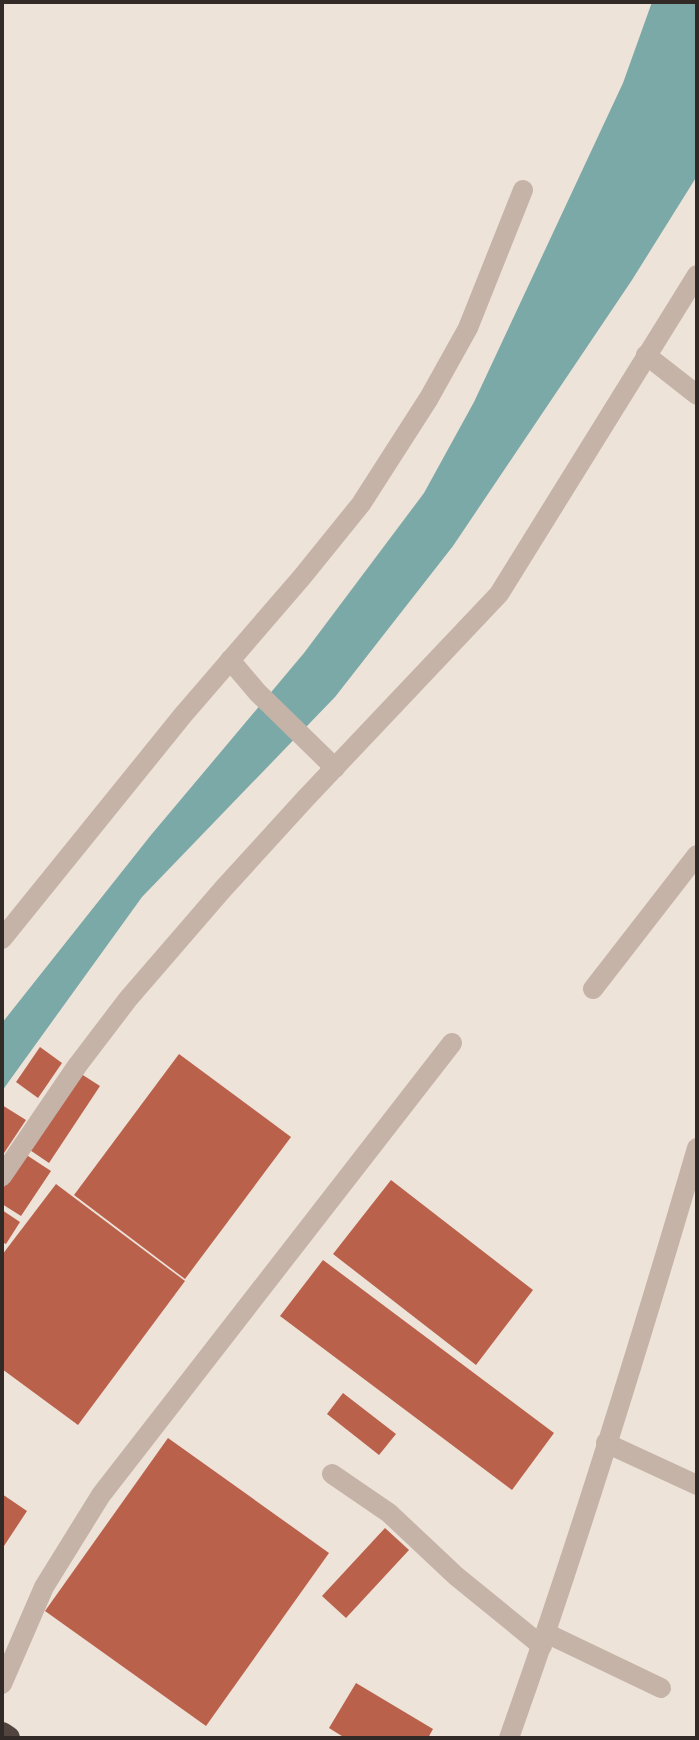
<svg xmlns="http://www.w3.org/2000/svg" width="699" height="1740" font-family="'Noto Sans',sans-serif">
	<rect width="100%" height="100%" fill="#eee3d9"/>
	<!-- water -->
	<polygon fill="#7ba9a8" points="652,2 697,2 697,176 632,280 453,546 335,697 142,897 2,1091 2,1023 151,835 304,653 424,493 474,402 623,83"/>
	<!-- building -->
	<g fill="#ba614b">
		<polygon points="40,1047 62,1063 38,1098 16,1082"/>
		<polygon points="179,1054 291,1137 185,1279 74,1195"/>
		<polygon points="75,1070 100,1086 49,1163 24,1146"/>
		<polygon points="2,1105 26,1120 2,1156"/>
		<polygon points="25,1154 51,1171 21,1216 2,1204 2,1190"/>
		<polygon points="391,1180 533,1290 476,1365 333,1254"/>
		<polygon points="56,1184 185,1281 78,1425 2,1369 2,1255"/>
		<polygon points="2,1210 20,1222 6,1244 2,1242"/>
		<polygon points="323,1260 554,1433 512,1490 280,1316"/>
		<polygon points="343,1393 396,1434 379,1455 327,1414"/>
		<polygon points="168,1438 329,1553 206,1726 45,1611"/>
		<polygon points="2,1494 27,1511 2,1549"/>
		<polygon points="385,1528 409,1550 346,1618 322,1596"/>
		<polygon points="356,1683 433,1729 428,1738 345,1738 329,1728"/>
	</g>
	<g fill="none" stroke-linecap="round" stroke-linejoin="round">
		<!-- minor -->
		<g stroke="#c5b3a7" stroke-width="20">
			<polyline points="646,355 697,395"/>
			<polyline points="230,660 258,693 335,768"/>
			<polyline points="2,939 183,715 302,577 361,504 429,398 468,328 523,190"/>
			<polyline points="593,989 697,855"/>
			<polyline points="2,1176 77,1066 128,999 223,889 305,799 499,594 697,275"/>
			<polyline points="606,1443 697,1485"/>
			<polyline points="332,1474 389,1513 456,1576 542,1646"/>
			<polyline points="546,1633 661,1688"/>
			<polyline points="2,1684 44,1587 101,1495 452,1043"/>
			<path d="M509,1738C578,1544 639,1346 697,1148"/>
		</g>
		<!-- highway -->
		<polyline stroke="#52443e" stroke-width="24" points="2,1734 8,1738"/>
	</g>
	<!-- border -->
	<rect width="699" height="1740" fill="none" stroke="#322a26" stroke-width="8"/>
</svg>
